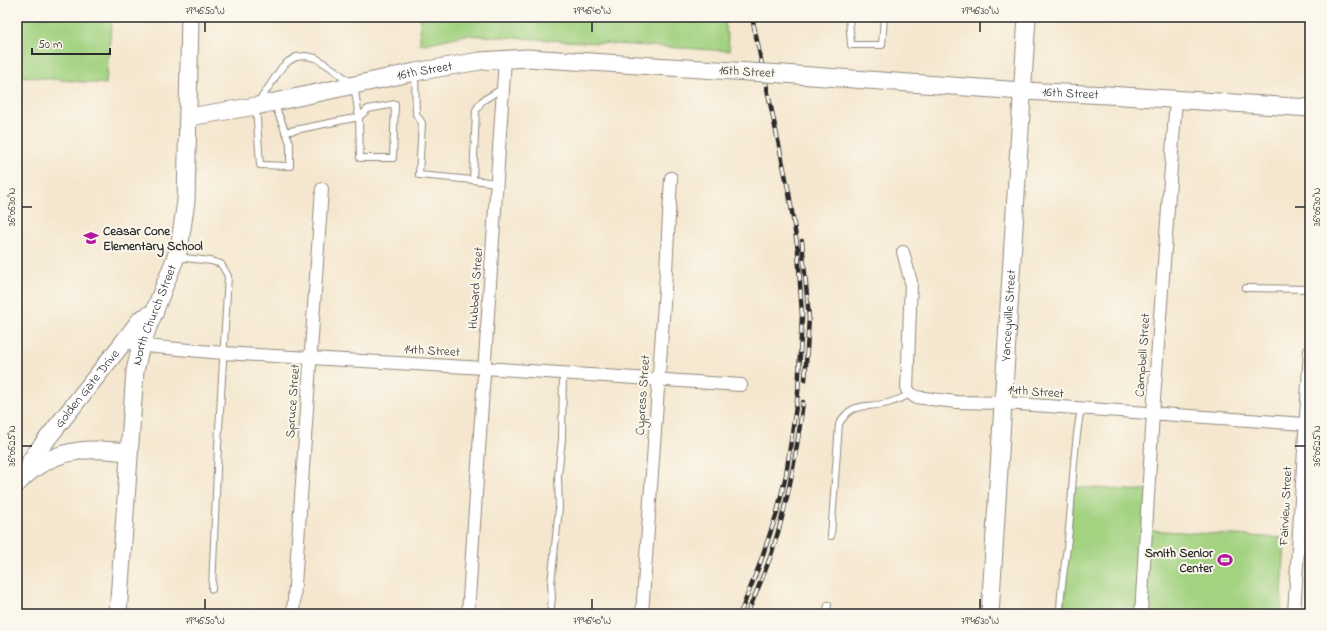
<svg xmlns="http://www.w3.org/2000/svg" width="1327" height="631" font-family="'Indie Flower',sans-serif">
	<rect width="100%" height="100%" fill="#fbf7ec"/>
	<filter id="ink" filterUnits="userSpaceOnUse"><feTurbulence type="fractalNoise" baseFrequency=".025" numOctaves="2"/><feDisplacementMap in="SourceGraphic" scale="8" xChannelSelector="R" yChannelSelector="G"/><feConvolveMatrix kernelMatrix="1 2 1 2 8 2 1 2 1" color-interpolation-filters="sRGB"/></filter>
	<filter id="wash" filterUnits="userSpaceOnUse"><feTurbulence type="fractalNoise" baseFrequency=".012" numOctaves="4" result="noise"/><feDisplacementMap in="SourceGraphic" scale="16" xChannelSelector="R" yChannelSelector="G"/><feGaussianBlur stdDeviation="0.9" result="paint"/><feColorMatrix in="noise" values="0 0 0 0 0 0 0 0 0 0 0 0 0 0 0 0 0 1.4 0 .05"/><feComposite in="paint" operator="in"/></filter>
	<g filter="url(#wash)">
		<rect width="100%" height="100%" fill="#f5e7cf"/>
		<!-- green -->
		<g fill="#a3d281" stroke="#677e56">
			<polygon points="17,17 112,17 106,84 17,76"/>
			<polygon points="420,17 724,17 730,51 466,35 420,45"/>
			<polygon points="1074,487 1149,491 1147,530 1285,538 1281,614 1063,614"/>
		</g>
	</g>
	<g filter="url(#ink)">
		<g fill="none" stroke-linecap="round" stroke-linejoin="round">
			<!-- lane casing -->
			<g stroke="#90897d" stroke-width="8">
				<g id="lane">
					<polyline points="849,17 851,45 882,45 884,17"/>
					<polyline points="415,74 416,114 422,123 419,175 473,180 476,110 482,101 503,88"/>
					<polyline points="274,103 290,143 290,166 260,165 256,106 282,67 289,61 296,57 305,56 316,58 333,69 354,85 359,117 360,158 393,158 395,104 368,109 359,117 285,132"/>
					<polyline points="473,180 496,183"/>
					<polyline points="177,257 211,261 221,264 228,276 218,446 212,589"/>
					<polyline points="1246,288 1310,289"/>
					<path d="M831,536L839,424C853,400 865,409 888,403C896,401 904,397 911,394"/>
					<polyline points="550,614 552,598 551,584 559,508 558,476 562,439 563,373"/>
					<polyline points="826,614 828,605"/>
					<path d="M1060,614C1060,585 1067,557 1069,528C1073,489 1073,448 1081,409"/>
				</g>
			</g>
			<!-- street casing -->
			<g stroke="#90897d" stroke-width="14">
				<g id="street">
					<polyline points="903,252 911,282 907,390 915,397 956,402 1003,403 1305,424"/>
					<polyline points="134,345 223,353 484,368 741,385"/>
					<polyline points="293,614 322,189"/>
					<polyline points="468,614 505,59"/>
					<polyline points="642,614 665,290 671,178"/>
					<polyline points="1141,614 1153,413 1176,99"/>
					<polyline points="1294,614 1310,351"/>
				</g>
			</g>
			<!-- secondary casing -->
			<g stroke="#90897d" stroke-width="19">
				<g id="secondary">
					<path id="s1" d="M783,74L1022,91L1108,95L1310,108"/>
					<path id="s2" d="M189,117L256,106L415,72L480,61L527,58L749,72"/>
					<path id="s3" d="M28,473L31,460L36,453L122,344L141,319L155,312"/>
					<path d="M17,484C33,466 55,454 79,451C95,448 112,451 129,452"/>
					<path id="s4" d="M118,614L135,371L141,345L179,249L186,201L190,17"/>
					<path id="s5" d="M990,614L1027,17"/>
				</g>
			</g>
			<!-- lane -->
			<use href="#lane" stroke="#fff" stroke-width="6"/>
			<!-- street -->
			<use href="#street" stroke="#fff" stroke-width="12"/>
			<!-- secondary -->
			<use href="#secondary" stroke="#fff" stroke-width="17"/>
			<!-- rail casing -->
			<g stroke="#2b2b2b" stroke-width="4.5">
				<g id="rail">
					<polyline points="802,241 809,318 805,380"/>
					<polyline points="740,614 759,566 777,513 786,475 798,393 802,316 798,250 789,193 752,17"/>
					<path d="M747,614C756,593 765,573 772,552C788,503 797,453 803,402"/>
				</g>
			</g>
			<!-- rail -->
			<use href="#rail" stroke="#fbf7ec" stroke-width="3" stroke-dasharray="9" stroke-linecap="butt"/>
			<!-- secondary-bridge casing -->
			<g stroke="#90897d" stroke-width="19" stroke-linecap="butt">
				<polyline id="secondary-bridge" points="749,72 783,74"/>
			</g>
			<!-- secondary-bridge -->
			<use href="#secondary-bridge" stroke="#fff" stroke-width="17"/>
		</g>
	</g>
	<!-- ticks -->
	<path fill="none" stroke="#2b2b2b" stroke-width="1.5" d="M205,22V32M592,22V32M980,22V32M22,207H32M1295,207H1305M22,446H32M1295,446H1305M205,599V609M592,599V609M980,599V609"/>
	<!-- icons -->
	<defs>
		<g id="school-bare" transform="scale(1.2)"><path d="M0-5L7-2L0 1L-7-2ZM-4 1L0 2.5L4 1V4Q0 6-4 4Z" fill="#b5179e" stroke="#fbf7ec" stroke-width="2.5" paint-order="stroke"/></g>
		<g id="stadium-bare" transform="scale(1.2)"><path d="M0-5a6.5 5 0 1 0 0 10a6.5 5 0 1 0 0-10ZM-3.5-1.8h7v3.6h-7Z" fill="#b5179e" stroke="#fbf7ec" stroke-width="2.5" paint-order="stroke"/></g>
	</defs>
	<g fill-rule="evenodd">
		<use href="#school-bare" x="91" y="238"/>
		<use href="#stadium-bare" x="1225" y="560"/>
	</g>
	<g text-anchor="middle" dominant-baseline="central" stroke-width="4" stroke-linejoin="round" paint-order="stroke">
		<!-- street labels -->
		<g font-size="13" fill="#2b2b2b" stroke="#fbf7ec">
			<text stroke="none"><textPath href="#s2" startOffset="240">16th Street</textPath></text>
			<text transform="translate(747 72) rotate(3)">16th Street</text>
			<text stroke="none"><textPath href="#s1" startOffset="288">16th Street</textPath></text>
			<text transform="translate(476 288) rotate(-86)">Hubbard Street</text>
			<text stroke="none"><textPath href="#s4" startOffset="303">North Church Street</textPath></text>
			<text stroke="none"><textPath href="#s5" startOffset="299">Yanceyville Street</textPath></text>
			<text transform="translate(432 351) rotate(3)">14th Street</text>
			<text transform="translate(1143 355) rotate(-86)">Campbell Street</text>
			<text stroke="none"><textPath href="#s3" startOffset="104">Golden Gate Drive</textPath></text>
			<text transform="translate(1036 392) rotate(4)">14th Street</text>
			<text transform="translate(643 395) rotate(-86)">Cypress Street</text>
			<text transform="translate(293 401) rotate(-86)">Spruce Street</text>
			<text transform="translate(1286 506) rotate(-87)">Fairview Street</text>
		</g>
		<!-- poi labels -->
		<g font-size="13" font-weight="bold" fill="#2b2b2b" stroke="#fbf7ec" text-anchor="start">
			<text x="103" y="231">Ceasar Cone<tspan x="103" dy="15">Elementary School</tspan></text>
			<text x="1213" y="553" text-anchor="end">Smith Senior<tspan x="1213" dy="15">Center</tspan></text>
		</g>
	</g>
	<!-- margin -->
	<rect width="1327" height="631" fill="none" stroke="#fbf7ec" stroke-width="44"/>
	<!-- scale -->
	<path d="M32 48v6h78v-6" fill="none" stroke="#2b2b2b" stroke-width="2"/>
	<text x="38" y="48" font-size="12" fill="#2b2b2b" stroke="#fbf7ec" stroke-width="3" paint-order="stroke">50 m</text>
	<rect x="22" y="22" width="1283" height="587" fill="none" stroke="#2b2b2b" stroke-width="1.5"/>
	<g font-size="10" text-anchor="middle" fill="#2b2b2b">
		<text x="205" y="14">79°46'50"W</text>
		<text x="592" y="14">79°46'40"W</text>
		<text x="980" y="14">79°46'30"W</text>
		<text transform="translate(11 207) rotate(-90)" y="4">36°06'30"N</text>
		<text transform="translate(1316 207) rotate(-90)" y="4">36°06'30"N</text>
		<text transform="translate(11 446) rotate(-90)" y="4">36°06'25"N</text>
		<text transform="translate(1316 446) rotate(-90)" y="4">36°06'25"N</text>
		<text x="205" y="624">79°46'50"W</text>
		<text x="592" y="624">79°46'40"W</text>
		<text x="980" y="624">79°46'30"W</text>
	</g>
</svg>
